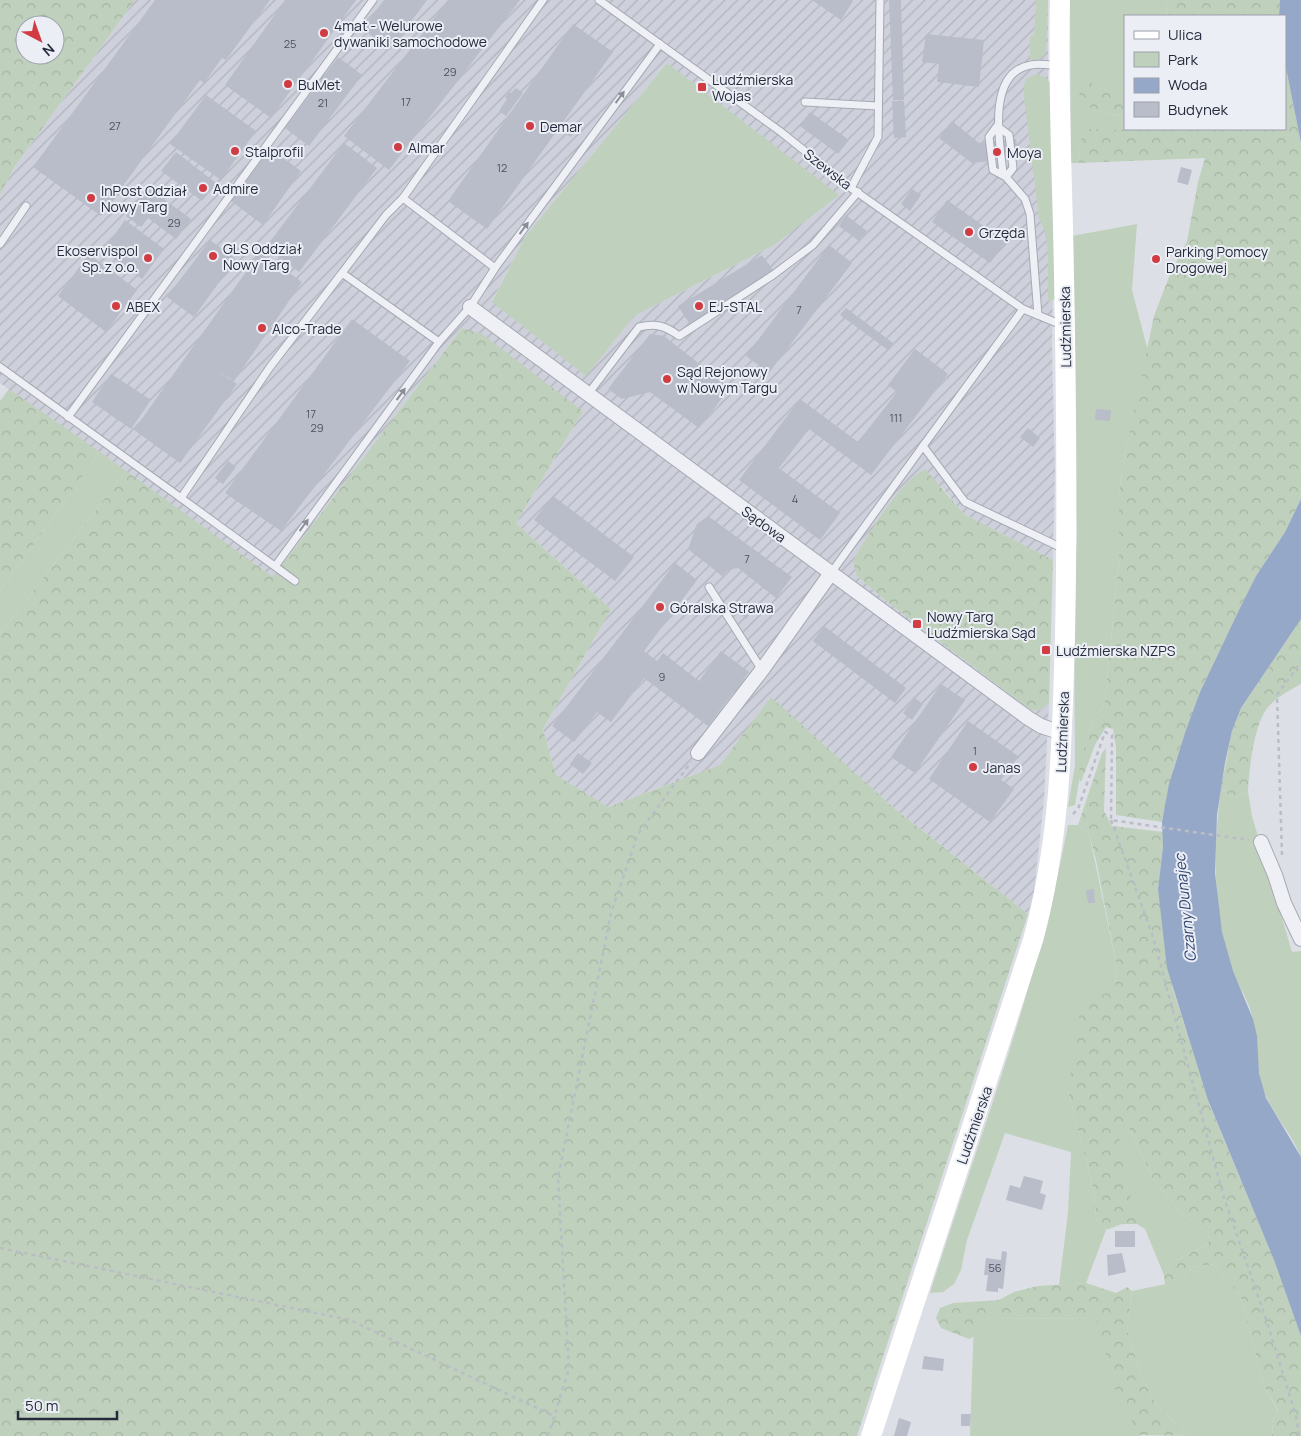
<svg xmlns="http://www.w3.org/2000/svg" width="1301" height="1436" font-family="Manrope,sans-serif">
	<defs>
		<pattern id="industrial-furrows" width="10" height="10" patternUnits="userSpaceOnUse" patternTransform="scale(1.25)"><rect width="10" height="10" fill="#ced1db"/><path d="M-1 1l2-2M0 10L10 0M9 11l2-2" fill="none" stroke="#b1b4bd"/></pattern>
		<pattern id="forest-crowns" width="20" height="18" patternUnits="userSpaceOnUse" patternTransform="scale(1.25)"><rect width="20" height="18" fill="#bfd1bc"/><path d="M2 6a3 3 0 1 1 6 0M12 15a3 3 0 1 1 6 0" fill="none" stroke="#a4b4a2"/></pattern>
	</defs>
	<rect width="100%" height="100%" fill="#dcdfe6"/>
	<!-- industrial -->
	<path fill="url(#industrial-furrows)" fill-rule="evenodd" d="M135,0H1048V102L1054,222L1052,348L1055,473L1053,560L964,514L941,486L857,576L885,600L1031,710H1040L1049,703L1044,800L1034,892L1028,914L895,809L771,698L720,765L607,807L556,775L543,729L611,609L516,523L583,411L462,328L273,577L0,383V195L13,169ZM667,63L774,245L634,316L492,301L525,237Z"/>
	<!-- green -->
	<g fill="#bfd1bc">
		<polygon points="1036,0 1048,0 1046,50 1044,56 1034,61 1030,59 1030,37 1034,35"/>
		<polygon points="1070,0 1166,0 1168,16 1125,16 1125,101 1084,80 1093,110 1121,116 1123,130 1078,145 1079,163 1071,163"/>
		<polygon points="667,63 839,195 774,245 634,316 586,376 492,302 525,237"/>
		<path d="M1037,74L1045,77L1050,83L1057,298L1048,302C1047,276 1052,241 1039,218L1024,97V84L1027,78Z"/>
		<polygon points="1137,224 1132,290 1148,351 1123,464 1119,493 1119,559 1105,702 1087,734 1075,805 1068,807 1075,765 1074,599 1077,531 1074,467 1072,236"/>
		<polygon points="100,452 126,471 0,634 0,591"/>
		<path d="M1221,788L1232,798L1248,792L1252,816L1292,952L1301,951V1157C1293,1136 1276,1118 1267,1098C1254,1071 1259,1040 1251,1012C1247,997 1237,984 1232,970C1212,911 1213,849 1221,788Z"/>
		<path d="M1068,825H1078L1089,833L1116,963L1115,990L1068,1091L1094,1191L1096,1218L1106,1230L1086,1283L1059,1285L1068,1213L1071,1152L1005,1133L967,1240L961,1270L954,1284L943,1292L930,1293C979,1138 1038,985 1068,825Z"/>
		<polygon points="1128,1126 1153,1179 1181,1213 1210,1235 1208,1244 1173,1262 1164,1275 1145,1229 1137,1224 1139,1215 1127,1189 1117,1128"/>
		<polygon points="1214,1264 1240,1295 1264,1386 1278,1411 1273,1422 1272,1436 1190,1436 1157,1406 1142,1378 1127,1330 1132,1291 1180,1281 1193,1267"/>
		<polygon points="1096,1318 1140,1436 970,1436 974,1319"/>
	</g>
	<!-- forest -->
	<g fill="url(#forest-crowns)" fill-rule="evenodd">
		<path d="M0,0H135L13,169L0,195ZM25,25H55V55H25Z"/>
		<polygon points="1166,0 1280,0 1279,16 1168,16"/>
		<polygon points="1285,63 1301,143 1301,499 1285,532 1256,576 1200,692 1174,767 1162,822 1116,815 1116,747 1113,729 1106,727 1095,745 1081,782 1078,777 1087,734 1105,702 1119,559 1119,493 1123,464 1154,316 1169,277 1187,241 1198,182 1205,158 1079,163 1078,145 1088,129 1123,130 1121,116 1093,110 1079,96 1084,79 1125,101 1125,129 1285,129"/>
		<polygon points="462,328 482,334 583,411 516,523 611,609 543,729 556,775 608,807 720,765 771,697 895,809 1028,914 857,1436 0,1436 0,634 126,471 273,577"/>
		<polygon points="9,389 100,452 0,591 0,401"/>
		<path d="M925,469L964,514L1053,560L1049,703L1040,710H1031L885,600L857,576L853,561C868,534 899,483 925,469Z"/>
		<path d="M1301,619V684C1291,689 1276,698 1269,706C1254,722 1249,770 1248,792L1232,798L1221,788L1232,731L1241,708Z"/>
		<polygon points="1106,748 1104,811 1112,826 1163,832 1163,847 1158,889 1172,986 1211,1108 1274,1260 1301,1336 1301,1436 1272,1436 1273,1422 1278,1410 1264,1386 1240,1295 1214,1264 1193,1267 1180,1281 1165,1285 1164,1275 1173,1262 1208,1244 1210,1235 1181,1213 1153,1179 1128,1126 1118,1129 1127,1189 1140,1215 1137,1224 1122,1224 1106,1230 1096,1218 1094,1191 1068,1091 1081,1003 1115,990 1116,963 1096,860 1089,833 1078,825 1102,753"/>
		<polygon points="1086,1283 1116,1293 1127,1287 1132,1291 1127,1330 1142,1378 1157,1406 1190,1436 1139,1435 1116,1391 1096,1318 975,1319 975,1336 969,1339 941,1328 936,1318 940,1308 953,1303 999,1300 1014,1292 1038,1286"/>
	</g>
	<!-- water -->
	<g fill="#95a8c8">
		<polygon points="1280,0 1301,0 1301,143 1285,63 1285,16 1279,16"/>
		<polygon points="1301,499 1301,619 1241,708 1232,731 1225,763 1217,815 1215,873 1222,932 1233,971 1253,1019 1257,1036 1259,1073 1266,1098 1301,1157 1301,1336 1274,1260 1208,1100 1167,968 1158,889 1163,847 1162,822 1169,784 1185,733 1200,692 1241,606 1256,576 1285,532"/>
	</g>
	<!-- building -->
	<g fill="#b9bdc9">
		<polygon points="155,0 270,0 226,60 222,58 204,83 200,80 101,216 33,167"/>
		<polygon points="285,0 356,0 271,118 225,85"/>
		<polygon points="384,0 427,0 390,50 363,29"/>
		<polygon points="448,0 520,0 389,170 344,136"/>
		<polygon points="812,0 852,0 853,1 841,20"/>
		<polygon points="889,0 901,0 904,100 893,100"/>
		<polygon points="573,24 613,52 487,229 448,201"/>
		<polygon points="926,34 984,40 979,87 937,82 939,64 922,62"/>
		<polygon points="338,57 362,75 309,146 285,128"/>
		<polygon points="516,88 523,93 506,116 499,111 507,99 505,97 509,92 511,93"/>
		<polygon points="206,95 256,131 221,180 170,144"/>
		<polygon points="892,101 904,101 906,137 894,138"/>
		<polygon points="810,112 849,140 838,154 800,126"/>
		<polygon points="952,121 979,143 1016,139 1019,158 972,163 939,138"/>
		<polygon points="573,125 577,128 571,137 566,134"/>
		<polygon points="344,143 377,168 299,272 266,247"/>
		<polygon points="269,148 301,171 263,225 231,201"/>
		<polygon points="176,152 216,183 202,201 161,171"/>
		<polygon points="1181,167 1192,170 1188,185 1177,182"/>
		<polygon points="147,187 191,219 176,239 148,218 141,227 126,216"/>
		<polygon points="912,189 921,195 910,211 901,204"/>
		<polygon points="947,200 1006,242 990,263 932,222"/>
		<polygon points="847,216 867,231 859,241 839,226"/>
		<polygon points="125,220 164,249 142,279 103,251"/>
		<polygon points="210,240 236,259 194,317 167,297"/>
		<polygon points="829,245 852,263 769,373 746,356"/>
		<polygon points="260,252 302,282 234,381 213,368 237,384 180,463 134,430"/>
		<polygon points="89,254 137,290 106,332 58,296"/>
		<polygon points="762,255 773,270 691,326 678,306"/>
		<polygon points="846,308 893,343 888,350 840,315"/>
		<polygon points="352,319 410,361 281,531 225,493"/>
		<polygon points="650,334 664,336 730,388 699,428 650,392 622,399 608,389"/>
		<polygon points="915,349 948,374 871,475 809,429 779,468 840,513 820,540 739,480 800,399 858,442 897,392 888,385"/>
		<polygon points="111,374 151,400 131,429 92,402"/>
		<polygon points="1096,409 1111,410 1110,421 1095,420"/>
		<polygon points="1028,428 1040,438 1033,447 1020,437"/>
		<polygon points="228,461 236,467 223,484 215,478"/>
		<polygon points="553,496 634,557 615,581 534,520"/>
		<polygon points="708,516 792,577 776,598 738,568 728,570 722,576 688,549 697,524"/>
		<polygon points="675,563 697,580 644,651 657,661 663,653 699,681 721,651 749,672 708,726 644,678 611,722 597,712 574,742 552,726"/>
		<polygon points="737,600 755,606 747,618 745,619 734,602"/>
		<polygon points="824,626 906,688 895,703 813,641"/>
		<polygon points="941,684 965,700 915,773 891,757"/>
		<polygon points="915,698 923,704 912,720 903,713"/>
		<polygon points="968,721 1018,756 1001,780 1014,789 990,822 929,779"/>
		<polygon points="578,753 592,763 583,774 570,764"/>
		<polygon points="1094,889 1095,903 1088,903 1086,890"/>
		<polygon points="1024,1176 1043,1181 1040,1193 1046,1195 1042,1210 1006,1200 1010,1185 1020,1188"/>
		<rect x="1115" y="1231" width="20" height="16"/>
		<polygon points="1002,1251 1007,1252 1003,1289 998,1288 998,1292 986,1291 988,1275 984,1275 986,1258 1001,1260"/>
		<polygon points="1122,1253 1126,1272 1108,1276 1107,1255"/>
		<polygon points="924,1356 944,1359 943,1371 922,1369"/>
		<polygon points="961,1414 971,1414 970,1426 961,1426"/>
		<polygon points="899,1418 911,1422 907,1436 894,1436"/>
	</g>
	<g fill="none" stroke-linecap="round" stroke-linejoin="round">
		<!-- service casing -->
		<g stroke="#a5a9b3" stroke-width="9">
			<g id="service">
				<polyline points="543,0 403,198 386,215 342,273 439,342 470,307 495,268 660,44"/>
				<polyline points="599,0 781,132 851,188 1023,309 1062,325"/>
				<polyline points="805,102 878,106"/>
				<polyline points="851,188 878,137 880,0"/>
				<polyline points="403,198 495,268"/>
				<polyline points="0,244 26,206"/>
				<polyline points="1023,309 923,446 965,502 1064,549"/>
				<path d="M1038,315L1030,214L1025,199L1006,177L1013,168L1009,135L997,126L989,137L993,170L1006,177L1003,172C999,141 987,72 1031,65C1039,63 1050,65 1058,66"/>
				<polyline points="0,367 181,498 270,367 342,273"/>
				<path d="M588,394L639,327C656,323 666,326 679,336L773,275L813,245L858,192"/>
				<polyline points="68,417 373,0"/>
				<polyline points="181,498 295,581"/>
				<polyline points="276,565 439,342"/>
				<polyline points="831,573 923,446"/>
				<polyline points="709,587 762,670"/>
			</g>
		</g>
		<!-- minor casing -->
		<g stroke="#a5a9b3" stroke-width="16">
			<g id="minor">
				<polyline points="470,307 1028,718 1041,726 1062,733"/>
				<polyline points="698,753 762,670 831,573"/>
				<polyline points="1261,842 1275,875 1284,903 1301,939"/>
			</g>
		</g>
		<!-- path -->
		<g stroke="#babdc5" stroke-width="2.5" stroke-dasharray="4 4" stroke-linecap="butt">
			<polyline points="1073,814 1078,809 1105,732 1112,735 1111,820 1249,840"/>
			<polyline points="1111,820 1153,937 1224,1198 1266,1319 1296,1416 1299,1436"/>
			<polyline points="1282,855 1277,695 1301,662"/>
			<polyline points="0,1248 350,1320 556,1417"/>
			<polyline points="548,1436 569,1369 558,1178 611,913 638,834 691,762"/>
		</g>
		<!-- service -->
		<use href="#service" stroke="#eef0f5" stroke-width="7"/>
		<!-- minor -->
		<use href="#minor" stroke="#eef0f5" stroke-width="14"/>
		<!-- secondary -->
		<path stroke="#fff" stroke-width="20" d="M871,1436L1033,940C1061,838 1062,739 1065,635C1068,499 1066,363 1063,227C1061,151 1058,76 1060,0"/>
	</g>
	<!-- one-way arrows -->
	<defs><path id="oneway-solid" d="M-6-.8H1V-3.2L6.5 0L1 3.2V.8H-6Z" transform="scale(1.25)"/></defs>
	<g fill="#8a8e99">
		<use href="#oneway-solid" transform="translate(620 97) rotate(-54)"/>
		<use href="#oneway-solid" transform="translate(524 228) rotate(-54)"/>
		<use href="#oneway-solid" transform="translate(401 394) rotate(-54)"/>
		<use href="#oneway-solid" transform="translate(304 525) rotate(-54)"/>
	</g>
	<!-- markers -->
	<g fill="#d13b42" stroke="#ebeef4" stroke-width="2">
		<circle cx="324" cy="33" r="5"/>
		<circle cx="288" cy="84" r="5"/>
		<rect x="697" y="82" width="10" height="10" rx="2.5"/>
		<circle cx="530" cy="126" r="5"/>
		<circle cx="398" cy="147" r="5"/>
		<circle cx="235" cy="151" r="5"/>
		<circle cx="997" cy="152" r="5"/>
		<circle cx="203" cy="188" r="5"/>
		<circle cx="91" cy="198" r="5"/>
		<circle cx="969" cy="232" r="5"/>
		<circle cx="213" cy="256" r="5"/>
		<circle cx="148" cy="258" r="5"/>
		<circle cx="1156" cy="259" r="5"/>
		<circle cx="116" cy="306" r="5"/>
		<circle cx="699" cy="306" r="5"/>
		<circle cx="262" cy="328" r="5"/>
		<circle cx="667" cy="379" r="5"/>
		<circle cx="660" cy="607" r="5"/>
		<rect x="912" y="619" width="10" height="10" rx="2.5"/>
		<rect x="1041" y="645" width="10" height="10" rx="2.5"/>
		<circle cx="973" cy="767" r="5"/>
	</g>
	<g text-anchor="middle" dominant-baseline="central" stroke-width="4" stroke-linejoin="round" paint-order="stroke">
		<!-- number labels -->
		<g font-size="11" fill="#4a5060">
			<text x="290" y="43">25</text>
			<text x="450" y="71">29</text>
			<text x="406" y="101">17</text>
			<text x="323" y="102">21</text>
			<text x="115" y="125">27</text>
			<text x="502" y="167">12</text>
			<text x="174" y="222">29</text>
			<text x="799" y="309">7</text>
			<text x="311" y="413">17</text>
			<text x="896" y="417">111</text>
			<text x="317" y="427">29</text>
			<text x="795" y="498">4</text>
			<text x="747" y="558">7</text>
			<text x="662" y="676">9</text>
			<text x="975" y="750">1</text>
			<text x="995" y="1267">56</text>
		</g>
		<!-- poi labels -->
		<g font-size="14" fill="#252b3d" stroke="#ebeef4" text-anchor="start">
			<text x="334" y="25">4mat - Welurowe<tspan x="334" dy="16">dywaniki samochodowe</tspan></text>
			<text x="712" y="79">Ludźmierska<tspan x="712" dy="16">Wojas</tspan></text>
			<text x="298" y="84">BuMet</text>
			<text x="540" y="126">Demar</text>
			<text x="408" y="147">Almar</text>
			<text x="245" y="151">Stalprofil</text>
			<text x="1007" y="152">Moya</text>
			<text x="213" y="188">Admire</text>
			<text x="101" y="190">InPost Odział<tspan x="101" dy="16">Nowy Targ</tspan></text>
			<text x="979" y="232">Grzęda</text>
			<text x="223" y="248">GLS Oddział<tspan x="223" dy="16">Nowy Targ</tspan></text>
			<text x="138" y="250" text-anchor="end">Ekoservispol<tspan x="138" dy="16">Sp. z o.o.</tspan></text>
			<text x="1166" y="251">Parking Pomocy<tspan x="1166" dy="16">Drogowej</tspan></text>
			<text x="126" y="306">ABEX</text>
			<text x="709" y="306">EJ-STAL</text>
			<text x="272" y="328">Alco-Trade</text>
			<text x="677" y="371">Sąd Rejonowy<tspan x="677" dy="16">w Nowym Targu</tspan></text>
			<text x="670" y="607">Góralska Strawa</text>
			<text x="927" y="616">Nowy Targ<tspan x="927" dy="16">Ludźmierska Sąd</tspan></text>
			<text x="1056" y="650">Ludźmierska NZPS</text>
			<text x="983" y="767">Janas</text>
		</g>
		<!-- street labels -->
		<g font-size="14" fill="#252b3d" stroke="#ebeef4">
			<text transform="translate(828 169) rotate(38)">Szewska</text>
			<text transform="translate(1065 327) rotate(-91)">Ludźmierska</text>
			<text transform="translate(764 524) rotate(36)">Sądowa</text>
			<text transform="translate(1062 732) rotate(-88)">Ludźmierska</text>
			<text transform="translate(974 1125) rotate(-71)">Ludźmierska</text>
		</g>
		<!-- water labels -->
		<g font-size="15" font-style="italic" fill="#2f4571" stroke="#ebeef4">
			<text transform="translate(1185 908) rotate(-96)">Czarny Dunajec</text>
		</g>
	</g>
	<!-- legend -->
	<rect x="1124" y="15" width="162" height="115" fill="#ebeef4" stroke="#9ca0ab"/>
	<rect x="1134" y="31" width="25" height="8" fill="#ffffff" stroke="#9ca0ab"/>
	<text x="1168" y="40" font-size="15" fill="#252b3d">Ulica</text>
	<rect x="1134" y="52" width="25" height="15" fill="#bfd1bc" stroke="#9ca0ab"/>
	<text x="1168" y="65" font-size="15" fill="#252b3d">Park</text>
	<rect x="1134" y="78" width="25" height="15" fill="#95a8c8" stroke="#9ca0ab"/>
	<text x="1168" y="90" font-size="15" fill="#252b3d">Woda</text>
	<rect x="1134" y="102" width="25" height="15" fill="#b9bdc9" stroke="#9ca0ab"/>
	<text x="1168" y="115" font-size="15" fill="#252b3d">Budynek</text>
	<!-- north arrow -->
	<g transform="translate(40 40) rotate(139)"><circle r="24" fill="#ebeef4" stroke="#9ca0ab"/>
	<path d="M0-4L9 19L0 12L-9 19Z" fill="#d13b42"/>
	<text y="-8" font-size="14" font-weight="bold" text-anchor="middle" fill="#252b3d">N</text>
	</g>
	<!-- scale -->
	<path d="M18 1411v8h99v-8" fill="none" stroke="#252b3d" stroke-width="2.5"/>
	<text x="25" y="1411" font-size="15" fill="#252b3d" stroke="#ebeef4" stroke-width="4" paint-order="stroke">50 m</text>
</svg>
